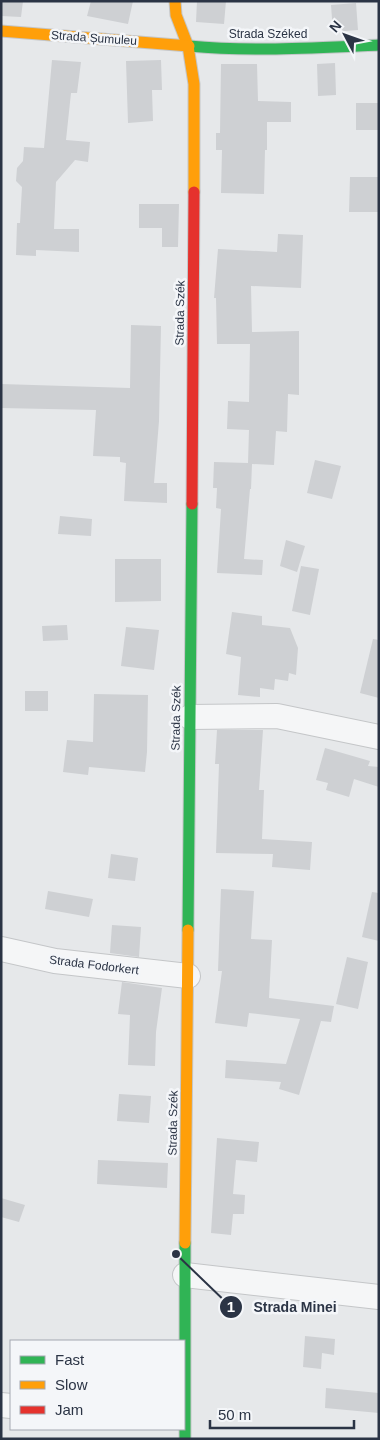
<svg xmlns="http://www.w3.org/2000/svg" width="380" height="1440" font-family="Helvetica,sans-serif">
	<rect width="100%" height="100%" fill="#e6e8ea"/>
	<!-- building -->
	<g fill="#ced0d3">
		<polygon points="1,1 23,1 21,17 1,16"/>
		<polygon points="91,1 133,1 128,24 87,16"/>
		<polygon points="197,1 226,1 224,24 196,22"/>
		<polygon points="356,3 358,30 333,32 331,5"/>
		<polygon points="52,60 81,62 77,93 71,93 66,140 90,142 88,162 75,160 56,182 54,229 79,229 79,252 36,250 36,256 16,255 17,223 20,223 22,187 16,181 17,168 23,161 24,147 44,148"/>
		<polygon points="161,60 162,90 152,90 153,121 128,123 126,61"/>
		<polygon points="335,63 336,95 318,96 317,64"/>
		<polygon points="221,64 257,64 258,101 291,102 291,122 267,122 267,150 265,150 264,194 221,193 222,150 216,150 216,133 220,133"/>
		<rect x="356" y="103" width="23" height="27"/>
		<polygon points="350,177 379,177 379,212 349,212"/>
		<polygon points="139,204 179,204 178,247 162,247 162,228 139,228"/>
		<polygon points="278,234 303,235 301,288 251,286 252,332 299,331 299,395 288,394 287,432 276,431 274,465 252,464 251,489 250,489 244,559 263,560 262,575 217,573 221,509 216,508 217,488 213,488 214,462 248,463 249,430 227,429 228,401 249,402 250,344 217,344 216,298 214,298 218,249 277,252"/>
		<polygon points="131,325 161,326 159,421 154,483 167,483 167,503 124,501 126,463 120,462 120,457 93,456 96,410 1,408 1,384 130,388"/>
		<polygon points="315,460 341,466 332,499 307,493"/>
		<polygon points="60,516 92,519 91,536 58,534"/>
		<polygon points="286,540 305,546 297,572 280,566"/>
		<polygon points="115,559 161,559 161,601 115,602"/>
		<polygon points="301,566 319,569 310,615 292,611"/>
		<polygon points="232,612 262,616 262,625 290,628 298,648 296,675 289,673 288,681 275,679 274,690 260,688 260,697 238,695 241,657 226,654"/>
		<polygon points="67,625 68,640 43,641 42,626"/>
		<polygon points="126,627 159,630 154,670 121,666"/>
		<polygon points="373,639 379,640 379,698 360,693"/>
		<rect x="25" y="691" width="23" height="20"/>
		<polygon points="94,694 148,695 147,752 145,772 89,767 88,775 63,772 67,740 93,742"/>
		<polygon points="217,730 263,730 259,790 264,790 262,839 312,842 310,870 272,867 273,854 216,853 219,764 215,764"/>
		<polygon points="325,748 370,761 368,766 379,767 379,787 354,779 349,797 326,790 328,783 316,780"/>
		<polygon points="111,854 138,858 135,881 108,878"/>
		<polygon points="221,889 254,891 251,939 272,940 269,998 334,1006 331,1022 321,1021 299,1095 279,1089 281,1082 225,1078 226,1060 286,1064 300,1019 249,1013 247,1027 215,1023 222,971 218,971"/>
		<polygon points="48,891 93,899 89,917 45,909"/>
		<polygon points="372,892 379,893 379,941 362,937"/>
		<polygon points="112,925 141,927 139,957 110,953"/>
		<polygon points="347,957 368,962 358,1009 336,1004"/>
		<polygon points="122,982 162,988 156,1032 155,1066 128,1065 130,1015 118,1014"/>
		<polygon points="119,1094 151,1096 149,1123 117,1121"/>
		<polygon points="217,1138 259,1142 257,1162 236,1160 233,1194 245,1195 244,1214 233,1214 231,1235 211,1233"/>
		<polygon points="98,1160 168,1163 167,1188 97,1184"/>
		<polygon points="1,1198 25,1205 19,1222 1,1217"/>
		<polygon points="305,1336 335,1339 334,1355 322,1353 321,1369 303,1367"/>
		<polygon points="326,1388 379,1393 379,1413 325,1408"/>
	</g>
	<g fill="none" stroke-linecap="round" stroke-linejoin="round">
		<!-- street casing -->
		<g stroke="#c4c6c8" stroke-width="26">
			<g id="street">
				<polyline points="190,717 277,716 379,737"/>
				<polyline points="1,949 55,961 188,976"/>
				<polyline points="185,1275 379,1297"/>
				<polyline points="1,1405 11,1406"/>
			</g>
		</g>
		<!-- fast casing -->
		<g stroke="#c4c6c8" stroke-width="13">
			<g id="fast">
				<path d="M189,46C252,52 316,48 379,45"/>
				<polyline points="188,930 192,504"/>
				<polyline points="185,1439 185,1243"/>
			</g>
		</g>
		<!-- slow casing -->
		<g stroke="#c4c6c8" stroke-width="13">
			<g id="slow">
				<polyline points="175,1 176,15 188,46 194,84 194,192"/>
				<polyline points="1,31 189,46"/>
				<polyline points="185,1243 188,930"/>
			</g>
		</g>
		<!-- jam casing -->
		<g stroke="#c4c6c8" stroke-width="13">
			<polyline id="jam" points="192,504 194,192"/>
		</g>
		<!-- street -->
		<use href="#street" stroke="#f5f6f7" stroke-width="24"/>
		<!-- fast -->
		<use href="#fast" stroke="#30b455" stroke-width="11"/>
		<!-- slow -->
		<use href="#slow" stroke="#ff9f0a" stroke-width="11"/>
		<!-- jam -->
		<use href="#jam" stroke="#e5322d" stroke-width="11"/>
	</g>
	<g text-anchor="middle" dominant-baseline="central" stroke-width="5" stroke-linejoin="round" paint-order="stroke">
		<!-- street labels -->
		<g font-size="12" fill="#2b3445" stroke="#f4f6f9">
			<text x="268" y="34">Strada Széked</text>
			<text transform="translate(94 38) rotate(4)">Strada Șumuleu</text>
			<text transform="translate(180 313) rotate(-89)">Strada Szék</text>
			<text transform="translate(176 718) rotate(-89)">Strada Szék</text>
			<text transform="translate(94 965) rotate(7)">Strada Fodorkert</text>
			<text transform="translate(173 1123) rotate(-89)">Strada Szék</text>
		</g>
	</g>
	<!-- callouts -->
	<path fill="none" stroke="#2b3445" stroke-width="2" d="M176 1254L231 1307"/>
	<g fill="#2b3445" stroke="#f4f6f9" stroke-width="2">
		<circle cx="176" cy="1254" r="5"/>
		<circle cx="231" cy="1307" r="12"/>
	</g>
	<g font-size="15" text-anchor="middle" font-weight="bold" fill="#fff">
		<text x="231" y="1312">1</text>
	</g>
	<g font-size="14" text-anchor="middle" font-weight="bold" fill="#2b3445" stroke="#f4f6f9" stroke-width="5" stroke-linejoin="round" paint-order="stroke">
		<text x="295" y="1312">Strada Minei</text>
	</g>
	<!-- border -->
	<rect width="380" height="1440" fill="none" stroke="#2b3445" stroke-width="5"/>
	<!-- legend -->
	<rect x="10" y="1340" width="175" height="90" fill="#f4f6f9" stroke="#a4a8b1"/>
	<rect x="20" y="1356" width="25" height="8" fill="#30b455" stroke="#a4a8b1"/>
	<text x="55" y="1365" font-size="15" fill="#2b3445">Fast</text>
	<rect x="20" y="1381" width="25" height="8" fill="#ff9f0a" stroke="#a4a8b1"/>
	<text x="55" y="1390" font-size="15" fill="#2b3445">Slow</text>
	<rect x="20" y="1406" width="25" height="8" fill="#e5322d" stroke="#a4a8b1"/>
	<text x="55" y="1415" font-size="15" fill="#2b3445">Jam</text>
	<!-- north arrow -->
	<g transform="translate(345 35) rotate(311)" stroke="#f4f6f9" stroke-width="4" paint-order="stroke">
	<path d="M0-4L9 19L0 12L-9 19Z" fill="#2b3445"/>
	<text y="-8" font-size="14" font-weight="bold" text-anchor="middle" fill="#2b3445">N</text>
	</g>
	<!-- scale -->
	<path d="M210 1420v8h144v-8" fill="none" stroke="#2b3445" stroke-width="2.5"/>
	<text x="218" y="1420" font-size="15" fill="#2b3445" stroke="#f4f6f9" stroke-width="4" paint-order="stroke">50 m</text>
</svg>
